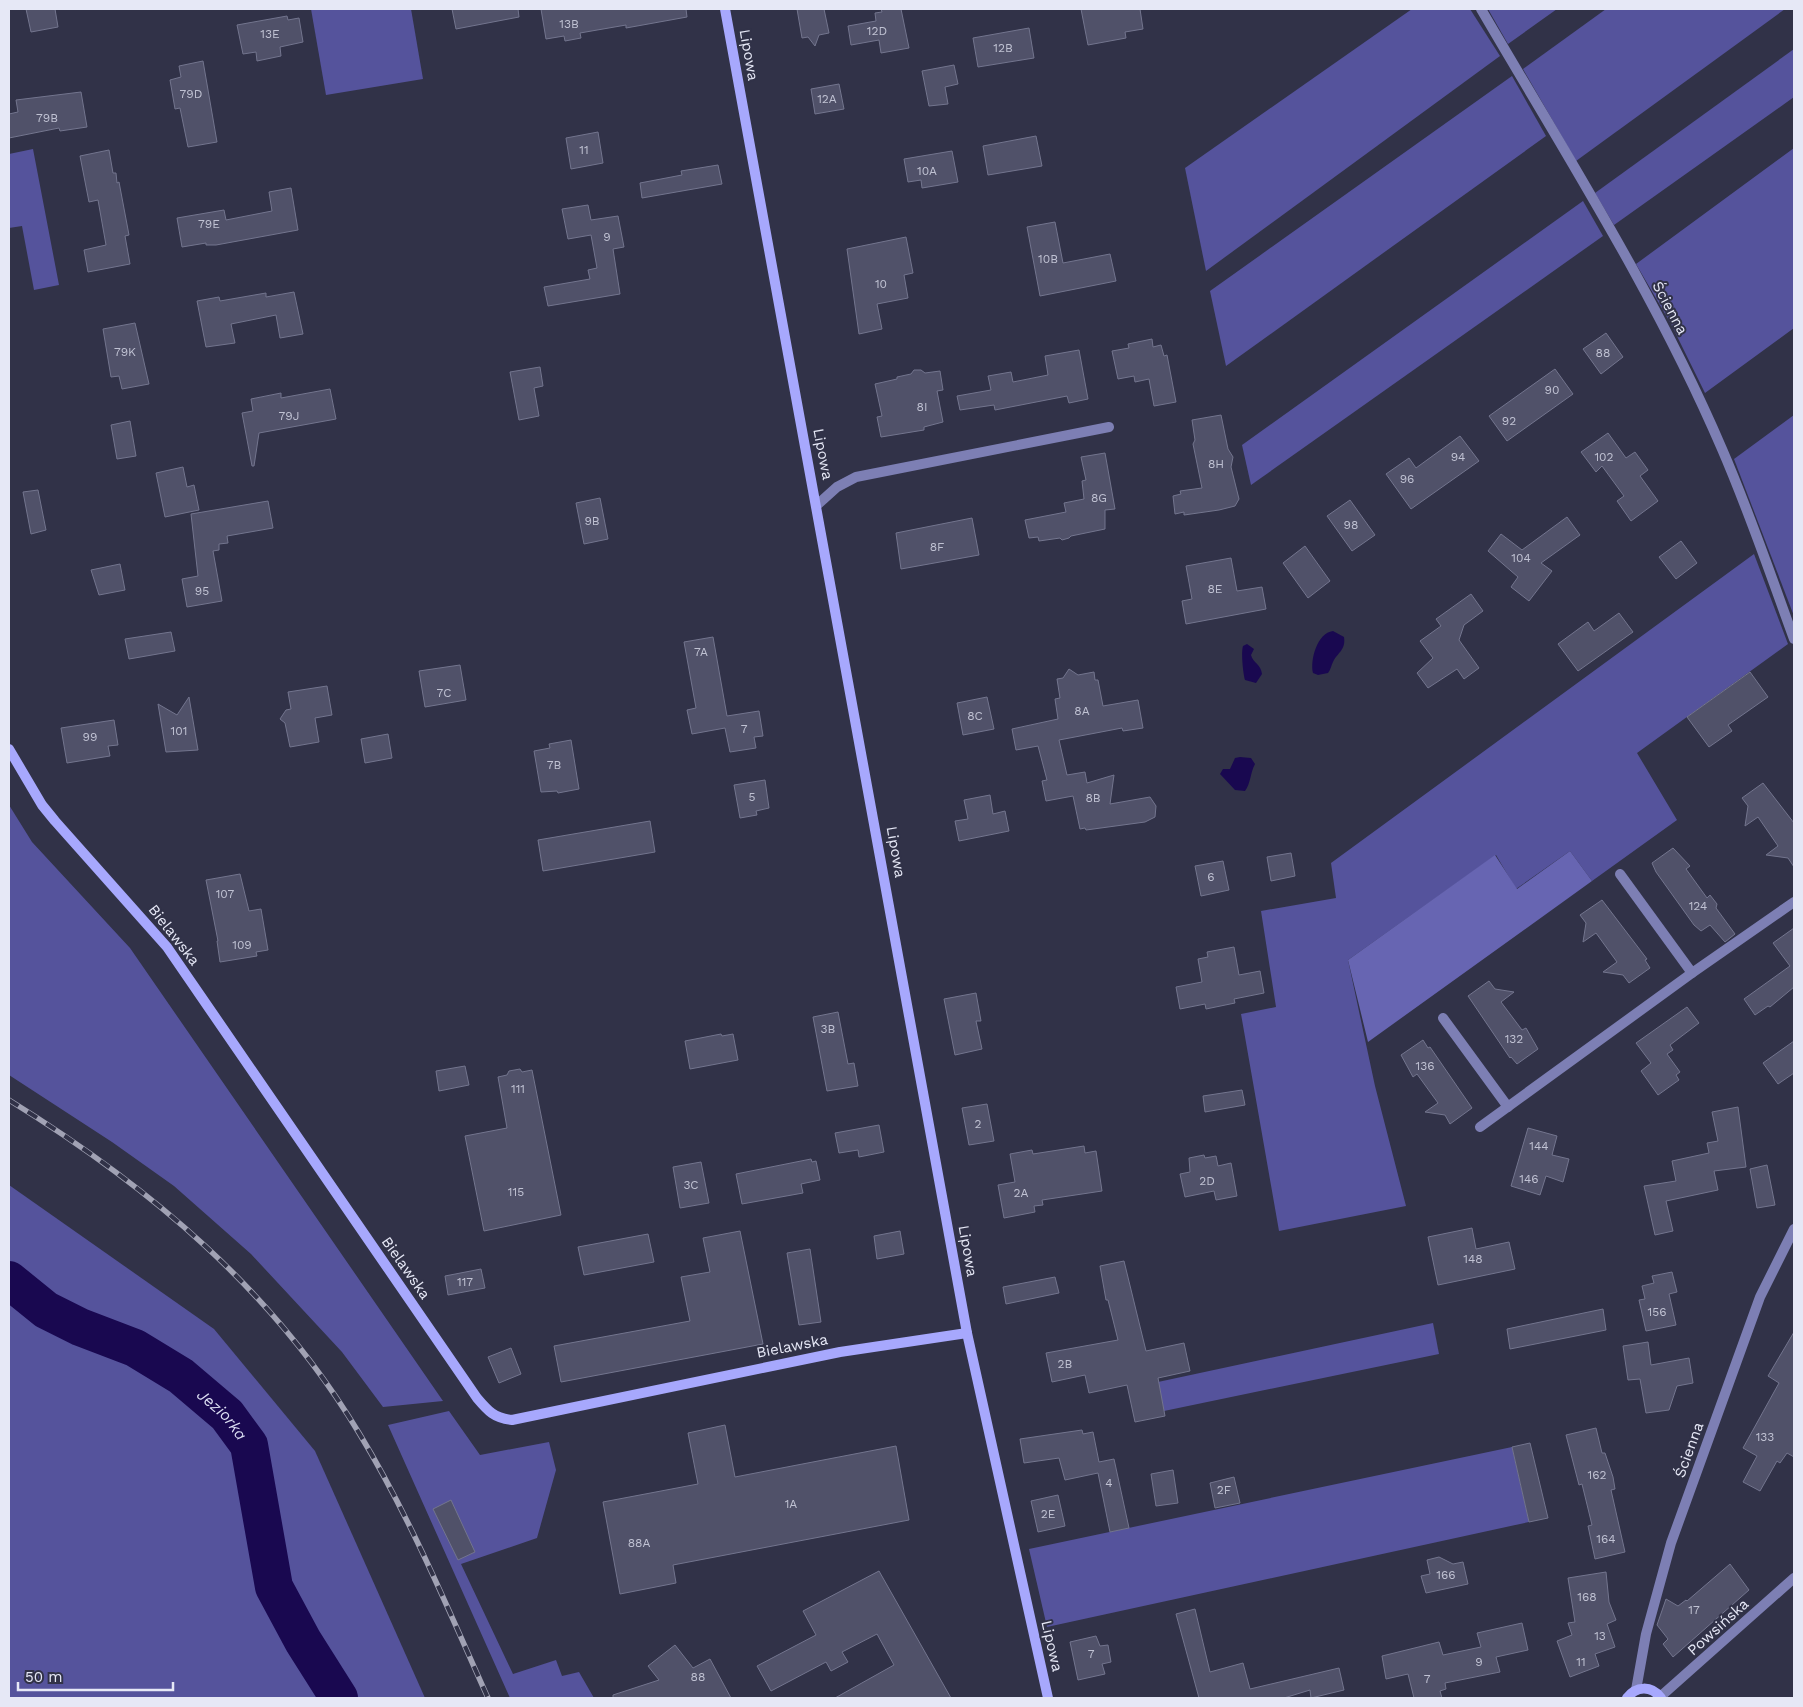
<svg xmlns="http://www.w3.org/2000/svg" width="1803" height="1707" font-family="'Work Sans',sans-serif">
	<rect width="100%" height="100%" fill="#313248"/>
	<!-- green -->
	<g fill="#55539c">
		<polygon points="311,9 411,9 423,79 326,95"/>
		<polygon points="1412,9 1470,9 1500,56 1206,271 1185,168"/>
		<polygon points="1488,9 1557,9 1508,44"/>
		<polygon points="1606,9 1785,9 1576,161 1523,69"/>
		<polygon points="1794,49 1794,97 1614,225 1595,193"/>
		<polygon points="1512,76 1546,136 1226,366 1210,291"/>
		<polygon points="1794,148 1794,328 1705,393 1671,324 1636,264"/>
		<polygon points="33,149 59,285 34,290 22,226 9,228 9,154"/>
		<polygon points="1583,201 1603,236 1251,485 1242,445"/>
		<polygon points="1794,415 1794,616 1734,459"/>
		<polygon points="1754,554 1788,644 1637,753 1677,820 1592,881 1570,851 1516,889 1496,855 1348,960 1375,1086 1406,1206 1279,1231 1241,1014 1276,1007 1261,911 1336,898 1331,863"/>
		<polygon points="9,805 32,842 130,948 443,1401 383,1407 342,1352 251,1254 174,1186 112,1142 9,1075"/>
		<polygon points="9,1185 214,1329 315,1451 425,1698 9,1698"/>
		<polygon points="1433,1323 1439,1354 1164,1411 1158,1382"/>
		<polygon points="449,1411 480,1455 549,1442 556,1470 537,1538 461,1564 513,1674 556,1660 562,1676 579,1672 594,1698 510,1698 388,1425"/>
		<polygon points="1512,1447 1529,1522 1047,1627 1029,1549"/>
	</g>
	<!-- forest -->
	<polygon fill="#6765b2" points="1570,851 1592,881 1368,1042 1348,960 1495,855 1517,889"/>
	<!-- water -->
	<g fill="#190850">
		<path d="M1333,631L1344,637C1346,650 1338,652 1333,662C1331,666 1331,669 1328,673L1318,675L1313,673C1310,660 1317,633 1333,631Z"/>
		<path d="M1247,644L1254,649L1251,655C1253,663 1261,664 1262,674L1256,683L1245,680C1243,673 1241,652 1243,646Z"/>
		<path d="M1240,757L1251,758L1255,764C1250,773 1251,783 1245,791L1235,790L1220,774L1223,769H1230L1235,758Z"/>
	</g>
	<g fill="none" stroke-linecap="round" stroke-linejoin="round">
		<!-- river -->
		<path stroke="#190850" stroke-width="38" id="s1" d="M9,1280L46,1310L80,1327L135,1348L181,1376L227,1415L249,1445L274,1587L303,1641L339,1698"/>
	</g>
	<!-- building -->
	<g fill="#505169" stroke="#73758e">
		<polygon points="26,9 55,9 58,27 31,32"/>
		<polygon points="452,9 518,9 519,17 456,29"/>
		<polygon points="541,9 686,9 687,17 626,28 626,25 580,33 581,38 565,41 564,36 546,39"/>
		<polygon points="797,9 824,9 829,33 819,35 815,46 808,37 802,38"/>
		<polygon points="881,9 901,9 909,48 881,53 879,40 851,45 848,26 876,21 875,13 882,12"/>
		<polygon points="1081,9 1140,9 1143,29 1125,32 1126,38 1088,45"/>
		<polygon points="287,16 288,20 299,18 303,42 280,47 281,56 257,61 256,52 243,54 237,25"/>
		<polygon points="1029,28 1034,58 978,67 973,38"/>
		<polygon points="203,61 217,142 188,147 180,108 175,109 170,80 181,77 179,66"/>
		<polygon points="954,65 958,84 945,87 948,104 929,106 922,71"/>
		<polygon points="839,84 844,109 815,114 811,89"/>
		<polygon points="81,92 87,127 60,131 59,128 9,138 9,114 18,112 16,100"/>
		<polygon points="598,132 603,163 571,169 566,138"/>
		<polygon points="1036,136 1042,166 988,175 983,146"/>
		<polygon points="109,150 113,173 116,173 117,183 119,182 129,235 125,236 130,264 88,272 84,250 106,245 98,200 89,202 80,156"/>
		<polygon points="952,151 958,182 922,188 921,180 908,182 904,159"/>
		<polygon points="718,165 722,184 642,198 640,183 682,175 681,171"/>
		<polygon points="291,188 298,230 216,245 206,245 206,243 182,247 177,218 224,210 226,220 272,211 269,192"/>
		<polygon points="588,205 591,220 618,216 624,247 613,249 620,294 548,306 544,287 590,279 588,270 597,268 591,235 568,239 562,209"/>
		<polygon points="1055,222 1063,263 1110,254 1116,281 1040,296 1027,227"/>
		<polygon points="906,237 913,273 904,275 908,298 877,304 882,329 859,334 847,249"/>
		<polygon points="294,292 303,334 280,338 276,315 231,324 235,343 206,347 197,301 219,297 220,301 266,293 266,297"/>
		<polygon points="135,323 149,384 122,389 119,376 111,377 103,329"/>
		<polygon points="1606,333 1623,357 1601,374 1583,349"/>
		<polygon points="1152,339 1153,347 1161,345 1164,356 1167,355 1176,402 1154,406 1149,379 1135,382 1134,376 1118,379 1112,351 1129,348 1128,344"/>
		<polygon points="1079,350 1088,399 1069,403 1067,396 995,410 994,405 960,410 957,396 991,390 988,376 1011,372 1013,382 1048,375 1045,356"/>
		<polygon points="540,367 543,386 534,388 539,416 519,420 510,372"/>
		<polygon points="1555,369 1573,394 1507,441 1489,416"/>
		<polygon points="914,370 921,370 925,373 940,371 943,390 937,391 943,422 924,427 924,430 881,437 877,417 882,416 875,384 897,379 897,377 911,374"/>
		<polygon points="330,389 336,419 259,433 254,466 252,466 242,413 253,411 251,399 281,393 281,398"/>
		<polygon points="1221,415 1228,449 1233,457 1231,467 1239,499 1235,506 1219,510 1184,515 1184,512 1175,514 1173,496 1181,494 1180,491 1202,488 1193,444 1195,440 1192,420"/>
		<polygon points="130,421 136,456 117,459 111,425"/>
		<polygon points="1608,433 1626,458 1635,452 1648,470 1640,476 1658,501 1631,521 1617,501 1624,496 1602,466 1596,472 1581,452"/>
		<polygon points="1460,436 1479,461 1411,509 1386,474 1409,458 1416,468"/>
		<polygon points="1105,453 1115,509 1105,510 1105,529 1071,536 1069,538 1062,540 1060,538 1039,541 1038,537 1029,538 1025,520 1066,512 1064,503 1084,499 1082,481 1086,480 1081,457"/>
		<polygon points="183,467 187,487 194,485 199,510 165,517 156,473"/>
		<polygon points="38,490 46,530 31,534 23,492"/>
		<polygon points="600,498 608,539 584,544 576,503"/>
		<polygon points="1350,500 1375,535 1352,551 1327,516"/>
		<polygon points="268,501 273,528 227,536 228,543 219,544 219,550 213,551 222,601 187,607 182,579 198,576 191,514"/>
		<polygon points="1567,517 1580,535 1541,563 1552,571 1529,601 1511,587 1518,577 1488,551 1501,534 1522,550"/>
		<polygon points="972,518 979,555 901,569 896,533"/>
		<polygon points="1681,541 1697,563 1676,579 1659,557"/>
		<polygon points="1305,546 1330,581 1308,598 1283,563"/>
		<polygon points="1231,558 1237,591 1262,587 1266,609 1186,624 1182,601 1192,599 1186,566"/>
		<polygon points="120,564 125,590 99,595 91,570"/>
		<polygon points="1471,594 1483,611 1464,625 1459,640 1479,668 1464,679 1457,669 1428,688 1417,673 1433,658 1420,641 1441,626 1436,619"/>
		<polygon points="1619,613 1633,632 1578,671 1558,644 1588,622 1594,631"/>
		<polygon points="171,632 175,651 129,659 125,639"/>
		<polygon points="713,637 727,716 759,711 763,736 754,737 756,748 730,752 725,728 692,734 687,710 696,708 684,642"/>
		<polygon points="460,665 466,700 425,707 419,671"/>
		<polygon points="1069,669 1078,675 1094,672 1095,680 1098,680 1103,706 1138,700 1143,728 1123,731 1122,728 1059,740 1067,775 1085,772 1087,783 1114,775 1110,804 1150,797 1156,806 1155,817 1145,822 1086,830 1085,828 1080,829 1073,796 1046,801 1042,781 1047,780 1038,746 1016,750 1012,729 1058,719 1055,699 1060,698 1057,679 1063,678"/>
		<polygon points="1750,672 1768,697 1728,725 1732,731 1709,747 1687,717"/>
		<polygon points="327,686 332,715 315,718 319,742 290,747 285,723 280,719 286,710 291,709 288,692"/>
		<polygon points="189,697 198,750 166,752 158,704 177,715"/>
		<polygon points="987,697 994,729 963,735 957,703"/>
		<polygon points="114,720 118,745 108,746 110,756 67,763 61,728"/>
		<polygon points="388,734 392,758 365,763 361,739"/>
		<polygon points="571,740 579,789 558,793 557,791 541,792 534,751 550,748 549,744"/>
		<polygon points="765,780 769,808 756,811 757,815 740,818 734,785"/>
		<polygon points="1763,783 1794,823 1794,867 1788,858 1766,855 1778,846 1758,817 1745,826 1748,806 1742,798"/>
		<polygon points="990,795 993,814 1005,811 1009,831 959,841 955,821 968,819 964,800"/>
		<polygon points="650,821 655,852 543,871 538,840"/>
		<polygon points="1673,848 1690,866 1686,869 1707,898 1710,895 1717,904 1716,908 1735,934 1725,942 1710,925 1701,931 1694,925 1656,872 1652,863"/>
		<polygon points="1291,853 1295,876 1271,881 1267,857"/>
		<polygon points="1223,861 1229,890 1201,896 1195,866"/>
		<polygon points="240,874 249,911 261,909 268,950 256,952 257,956 220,962 217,941 218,941 206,880"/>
		<polygon points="1602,900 1647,959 1645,960 1650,968 1629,983 1623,975 1603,972 1617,962 1596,933 1583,942 1586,923 1580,915"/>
		<polygon points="1794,928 1794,987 1770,1007 1768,1006 1755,1015 1744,999 1790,966 1773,943"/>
		<polygon points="1234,947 1239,975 1260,971 1264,993 1234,999 1235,1003 1206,1009 1205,1004 1180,1009 1176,987 1202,982 1198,959 1208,957 1207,952"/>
		<polygon points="1489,981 1495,989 1514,992 1501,1002 1522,1030 1526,1028 1538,1049 1517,1064 1511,1057 1510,1058 1468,996"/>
		<polygon points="976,993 981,1021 976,1021 982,1049 955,1055 944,999"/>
		<polygon points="1687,1007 1699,1023 1670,1045 1673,1050 1667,1054 1680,1072 1676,1075 1679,1080 1658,1095 1641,1071 1651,1063 1636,1043"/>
		<polygon points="838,1012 848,1064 854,1063 858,1086 827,1091 813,1017"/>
		<polygon points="721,1034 722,1036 733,1034 738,1060 690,1069 685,1041"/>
		<polygon points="1423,1040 1428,1048 1430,1047 1472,1108 1450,1124 1445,1115 1425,1112 1438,1103 1417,1074 1413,1077 1401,1055"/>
		<polygon points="1794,1041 1794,1073 1778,1084 1763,1063"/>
		<polygon points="465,1066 469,1085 439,1091 436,1071"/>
		<polygon points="520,1069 522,1072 532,1070 561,1215 484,1231 465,1136 507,1128 498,1077 507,1075 509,1071"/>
		<polygon points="1242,1090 1245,1105 1205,1112 1203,1096"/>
		<polygon points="987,1104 994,1141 969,1145 962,1108"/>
		<polygon points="1738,1107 1746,1167 1714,1171 1718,1190 1666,1201 1673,1231 1655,1235 1644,1186 1676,1181 1672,1161 1709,1153 1707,1143 1718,1141 1712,1112"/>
		<polygon points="879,1125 884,1152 859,1157 858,1150 839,1153 835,1133"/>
		<polygon points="1528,1128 1557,1136 1552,1155 1569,1159 1563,1182 1546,1176 1540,1195 1511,1186"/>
		<polygon points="1084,1146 1085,1153 1096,1151 1102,1191 1042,1200 1043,1205 1034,1206 1035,1212 1004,1218 998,1185 1015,1182 1010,1154 1032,1150 1033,1154"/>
		<polygon points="1204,1155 1205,1158 1216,1156 1218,1166 1231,1163 1237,1196 1216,1200 1214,1191 1185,1197 1180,1174 1190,1172 1189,1158"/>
		<polygon points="811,1159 812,1162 816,1161 820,1180 801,1184 803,1193 742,1204 736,1174"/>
		<polygon points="701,1162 709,1203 680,1208 673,1167"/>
		<polygon points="1767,1165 1775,1205 1757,1208 1750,1169"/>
		<polygon points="1472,1228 1476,1249 1509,1242 1515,1269 1438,1285 1428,1237"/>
		<polygon points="740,1231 763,1344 561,1382 554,1346 690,1321 681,1277 710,1272 703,1238"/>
		<polygon points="900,1231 904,1254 877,1259 874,1236"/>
		<polygon points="648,1234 654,1262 584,1275 578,1247"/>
		<polygon points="810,1249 821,1322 799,1325 787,1253"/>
		<polygon points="1124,1261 1146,1351 1184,1343 1190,1371 1158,1378 1165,1416 1135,1422 1127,1385 1089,1393 1085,1375 1052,1382 1046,1353 1118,1340 1108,1300 1106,1300 1100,1266"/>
		<polygon points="481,1269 485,1288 448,1295 445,1276"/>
		<polygon points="1672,1272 1677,1292 1669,1294 1676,1325 1646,1331 1639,1300 1645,1299 1642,1286 1654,1283 1652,1276"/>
		<polygon points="1055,1277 1059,1293 1006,1304 1003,1287"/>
		<polygon points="1603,1309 1606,1330 1510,1349 1507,1329"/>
		<polygon points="1794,1332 1794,1457 1787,1453 1780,1463 1777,1461 1760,1491 1743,1482 1757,1456 1743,1448 1779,1383 1768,1376"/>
		<polygon points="1648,1342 1651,1365 1689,1358 1693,1383 1677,1386 1669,1410 1646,1413 1640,1379 1628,1380 1623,1346"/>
		<polygon points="511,1348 521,1374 499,1383 488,1357"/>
		<polygon points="725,1425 735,1477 896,1446 909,1520 673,1565 676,1583 620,1594 603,1502 698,1484 688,1433"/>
		<polygon points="1596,1428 1602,1453 1605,1453 1613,1477 1615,1489 1611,1490 1625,1552 1595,1559 1588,1526 1592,1525 1582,1484 1579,1485 1566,1435"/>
		<polygon points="1082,1430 1083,1434 1093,1432 1099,1462 1114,1459 1129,1528 1110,1532 1098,1473 1065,1480 1059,1458 1024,1463 1020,1439"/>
		<polygon points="1530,1443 1548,1518 1529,1522 1512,1447"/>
		<polygon points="1173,1470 1178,1503 1156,1506 1151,1474"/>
		<polygon points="1234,1477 1240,1503 1215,1508 1210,1483"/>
		<polygon points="1058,1495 1065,1526 1038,1532 1031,1501"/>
		<polygon points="451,1500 475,1552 458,1560 433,1509"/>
		<polygon points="1439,1557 1453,1564 1463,1562 1468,1584 1426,1593 1421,1576 1430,1574 1427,1560"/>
		<polygon points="1730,1564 1749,1590 1673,1657 1663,1644 1668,1639 1657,1625 1666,1599 1678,1606 1686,1600 1687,1601"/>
		<polygon points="879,1571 951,1698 835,1698 894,1665 877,1634 842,1652 848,1662 831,1671 826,1662 771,1691 757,1666 816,1635 803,1611"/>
		<polygon points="1606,1572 1609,1602 1616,1620 1607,1624 1615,1647 1595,1654 1599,1666 1570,1677 1557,1641 1572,1635 1568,1623 1575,1622 1568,1578"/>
		<polygon points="1195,1609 1210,1672 1243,1663 1250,1689 1339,1668 1344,1690 1311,1698 1310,1690 1284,1698 1199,1698 1176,1614"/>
		<polygon points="1522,1623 1528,1650 1496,1657 1500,1672 1445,1683 1446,1689 1440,1691 1442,1698 1414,1698 1408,1674 1386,1679 1382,1656 1439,1642 1443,1655 1481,1647 1477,1633"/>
		<polygon points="1096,1636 1100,1646 1108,1645 1111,1662 1102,1664 1105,1674 1078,1680 1070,1642"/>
		<polygon points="675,1645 693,1668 710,1659 731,1698 613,1698 613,1695 659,1680 648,1666"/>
	</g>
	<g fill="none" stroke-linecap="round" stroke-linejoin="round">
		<!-- street -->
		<g stroke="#7d7fb4" stroke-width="10">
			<path d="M1481,9C1565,153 1656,295 1722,449C1749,511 1771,576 1794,639"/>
			<polyline points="817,505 837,487 856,477 1109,427"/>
			<polyline points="1620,874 1692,973"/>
			<polyline points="1443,1018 1508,1107"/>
			<polyline points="1480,1127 1692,973 1794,902"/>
			<polyline points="1636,1690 1646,1634 1671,1543 1760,1297 1794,1229"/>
			<polyline points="1660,1697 1794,1578"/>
		</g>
		<!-- secondary -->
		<g stroke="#a7a8fd" stroke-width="10">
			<polyline points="725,9 967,1333 1048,1698"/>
			<path d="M9,749L42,805L55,821L167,947L477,1398C488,1411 494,1418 512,1420L840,1352L967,1333"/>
			<path d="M1627,1698C1636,1686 1651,1685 1661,1698"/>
		</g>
		<!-- rail casing -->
		<g stroke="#a1a2b4" stroke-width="5.5">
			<path id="rail" d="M9,1100C150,1187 273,1290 359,1433C410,1517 448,1609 488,1698"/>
		</g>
		<!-- rail -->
		<use href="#rail" stroke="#313248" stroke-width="4" stroke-dasharray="11" stroke-linecap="butt"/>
	</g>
	<g text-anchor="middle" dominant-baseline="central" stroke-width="4" stroke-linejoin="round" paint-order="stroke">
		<!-- number labels -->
		<g font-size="12" fill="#c0c2d3">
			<text x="569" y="24">13B</text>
			<text x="877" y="31">12D</text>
			<text x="270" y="34">13E</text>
			<text x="1003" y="48">12B</text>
			<text x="191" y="94">79D</text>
			<text x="827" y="99">12A</text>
			<text x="47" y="118">79B</text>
			<text x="584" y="150">11</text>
			<text x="927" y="171">10A</text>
			<text x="209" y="224">79E</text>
			<text x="607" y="237">9</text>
			<text x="1048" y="259">10B</text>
			<text x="881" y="284">10</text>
			<text x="125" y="352">79K</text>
			<text x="1603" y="353">88</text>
			<text x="1552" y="390">90</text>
			<text x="922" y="407">8I</text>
			<text x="289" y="416">79J</text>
			<text x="1509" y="421">92</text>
			<text x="1458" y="457">94</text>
			<text x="1604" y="457">102</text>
			<text x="1216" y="464">8H</text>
			<text x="1407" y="479">96</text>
			<text x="1099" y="498">8G</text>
			<text x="592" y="521">9B</text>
			<text x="1351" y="525">98</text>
			<text x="937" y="547">8F</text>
			<text x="1521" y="558">104</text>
			<text x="1215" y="589">8E</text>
			<text x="202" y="591">95</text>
			<text x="701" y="652">7A</text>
			<text x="444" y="693">7C</text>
			<text x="1082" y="711">8A</text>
			<text x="975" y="716">8C</text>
			<text x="744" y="729">7</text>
			<text x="179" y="731">101</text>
			<text x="90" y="737">99</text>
			<text x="554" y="765">7B</text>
			<text x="752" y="797">5</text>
			<text x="1093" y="798">8B</text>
			<text x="1211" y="877">6</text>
			<text x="225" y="894">107</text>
			<text x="1698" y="906">124</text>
			<text x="242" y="945">109</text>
			<text x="828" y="1029">3B</text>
			<text x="1514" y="1039">132</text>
			<text x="1425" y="1066">136</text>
			<text x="518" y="1089">111</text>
			<text x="978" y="1124">2</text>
			<text x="1539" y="1146">144</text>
			<text x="1529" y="1179">146</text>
			<text x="1207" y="1181">2D</text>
			<text x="691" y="1185">3C</text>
			<text x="516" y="1192">115</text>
			<text x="1021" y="1193">2A</text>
			<text x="1473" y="1259">148</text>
			<text x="465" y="1282">117</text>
			<text x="1657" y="1312">156</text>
			<text x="1065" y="1364">2B</text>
			<text x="1765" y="1437">133</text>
			<text x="1597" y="1475">162</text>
			<text x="1109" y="1483">4</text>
			<text x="1224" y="1490">2F</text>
			<text x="791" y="1504">1A</text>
			<text x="1048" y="1514">2E</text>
			<text x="1606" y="1539">164</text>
			<text x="639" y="1543">88A</text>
			<text x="1446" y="1575">166</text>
			<text x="1587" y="1597">168</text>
			<text x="1694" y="1610">17</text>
			<text x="1600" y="1636">13</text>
			<text x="1091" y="1654">7</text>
			<text x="1479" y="1662">9</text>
			<text x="1581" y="1662">11</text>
			<text x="698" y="1677">88</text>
			<text x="1427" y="1679">7</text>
		</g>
		<!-- street labels -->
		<g font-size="15" fill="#e6e8f6" stroke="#313248">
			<text transform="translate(749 55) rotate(80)">Lipowa</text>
			<text transform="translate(1670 308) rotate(62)">Ścienna</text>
			<text transform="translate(823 454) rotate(79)">Lipowa</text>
			<text transform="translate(896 852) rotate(80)">Lipowa</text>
			<text transform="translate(174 935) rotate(52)">Bielawska</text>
			<text transform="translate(968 1251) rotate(80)">Lipowa</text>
			<text transform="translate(406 1268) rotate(55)">Bielawska</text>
			<text transform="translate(792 1346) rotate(-11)">Bielawska</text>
			<text transform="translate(1689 1450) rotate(-70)">Ścienna</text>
			<text transform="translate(1718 1627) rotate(-42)">Powsińska</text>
			<text transform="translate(1052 1646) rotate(77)">Lipowa</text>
		</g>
		<!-- water labels -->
		<g font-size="16" font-style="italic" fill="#dbddf2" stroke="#313248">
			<text stroke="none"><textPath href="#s1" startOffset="255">Jeziorka</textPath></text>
		</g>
	</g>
	<!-- border -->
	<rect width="1803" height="1707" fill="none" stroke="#e6e8f6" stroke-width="20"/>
	<!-- scale -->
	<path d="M18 1682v8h155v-8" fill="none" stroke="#e6e8f6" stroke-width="2.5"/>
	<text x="25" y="1682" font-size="15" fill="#e6e8f6" stroke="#313248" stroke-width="4" paint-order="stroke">50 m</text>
</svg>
